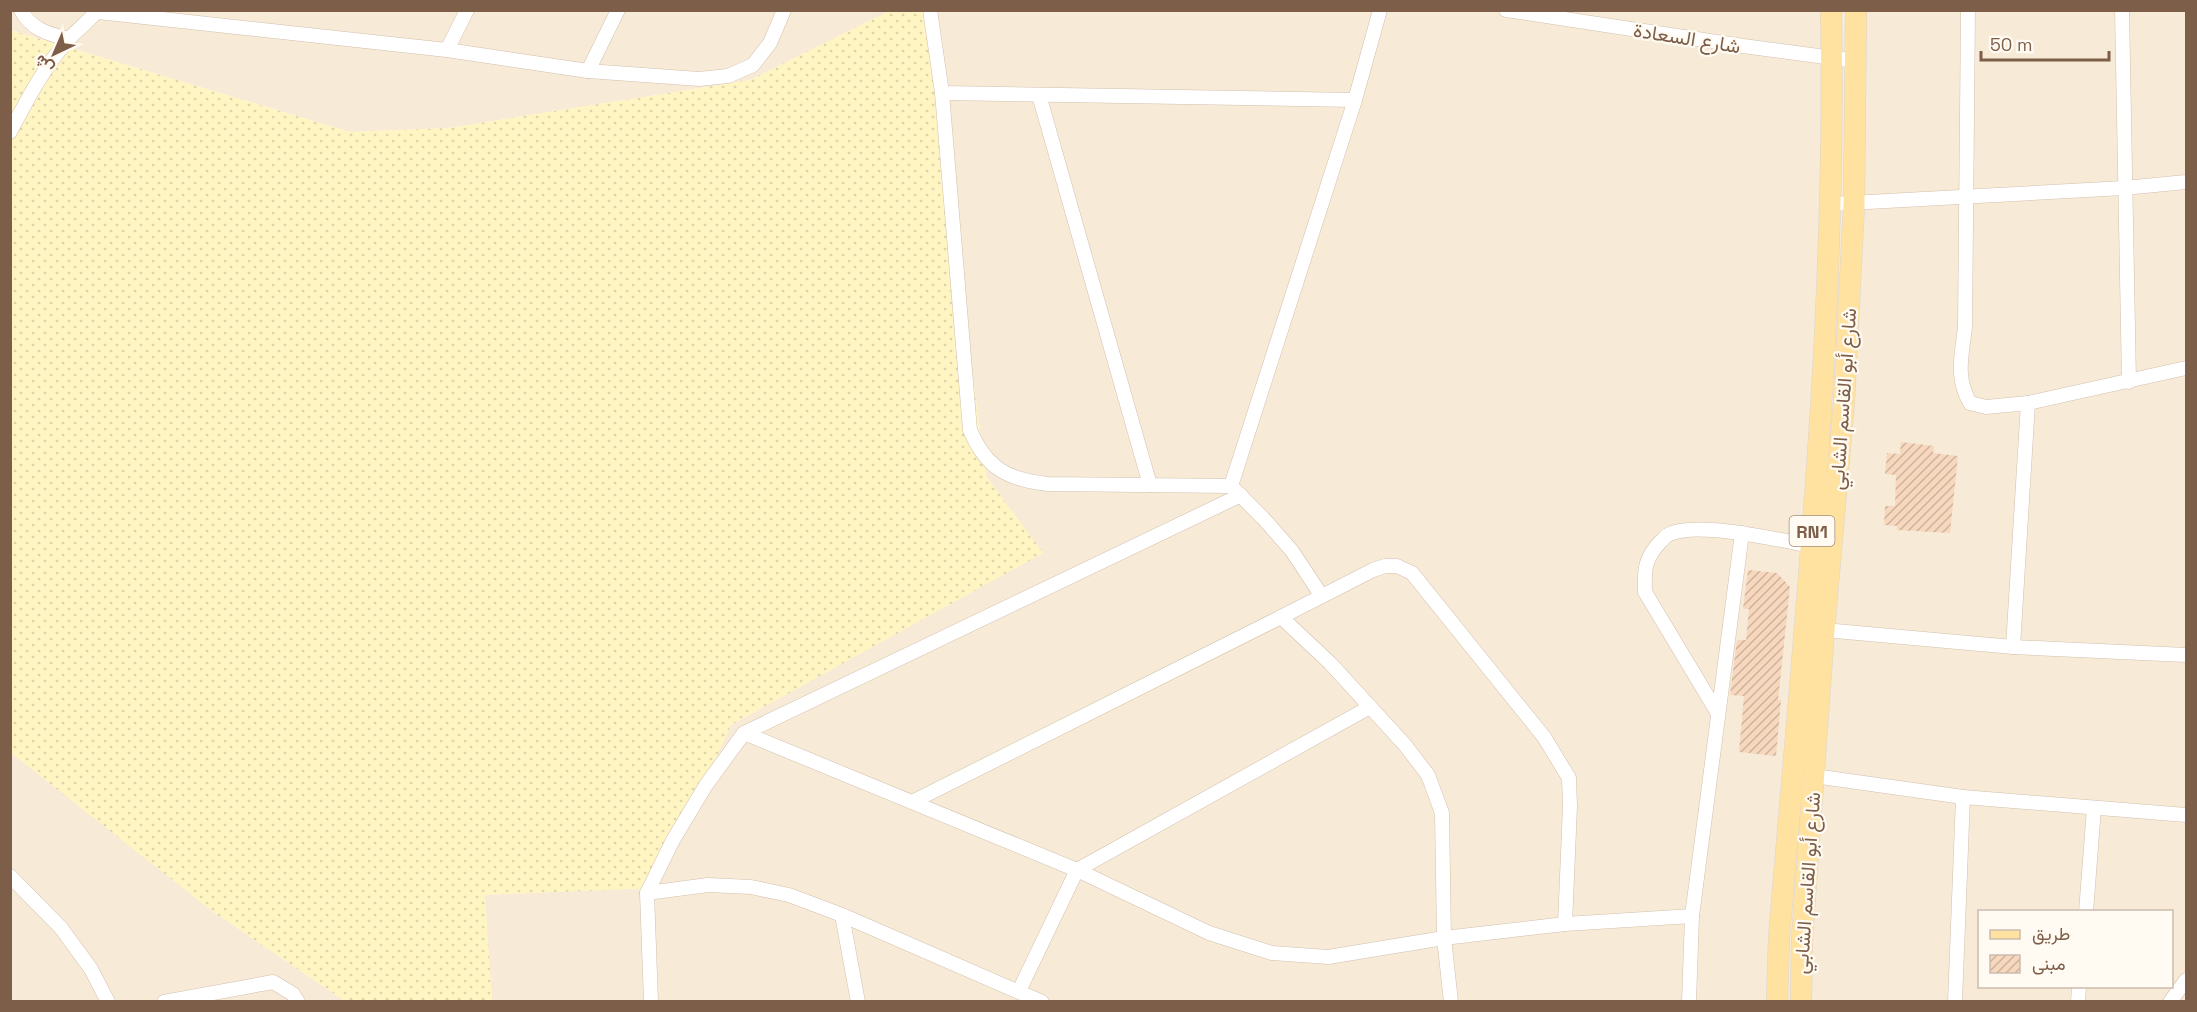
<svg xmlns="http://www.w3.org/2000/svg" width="2197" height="1012" font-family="'Space Grotesk',Vazirmatn,sans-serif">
	<defs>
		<pattern id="sand-dots" width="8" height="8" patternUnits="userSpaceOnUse" patternTransform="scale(1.5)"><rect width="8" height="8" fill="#fff5c3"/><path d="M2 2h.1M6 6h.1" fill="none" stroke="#ded4a9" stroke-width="1.8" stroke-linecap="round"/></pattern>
		<pattern id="building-hatch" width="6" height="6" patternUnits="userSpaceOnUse" patternTransform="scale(1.5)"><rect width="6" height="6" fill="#f7d8be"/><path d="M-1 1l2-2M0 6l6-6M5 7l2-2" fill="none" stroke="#cdb29c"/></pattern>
	</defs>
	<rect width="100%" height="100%" fill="#fef7e9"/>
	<!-- residential -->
	<g fill="#f7ead7" fill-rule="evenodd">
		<polygon points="10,11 889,11 750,80 448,128 350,132 11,30"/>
		<path d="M924,11H2186V1001H492L484,895L657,887L731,725L1042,553L986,476ZM1980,912H2172V986H1980Z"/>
		<polygon points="10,751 212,911 345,1001 11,1001"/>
	</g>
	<!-- sand -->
	<polygon fill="url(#sand-dots)" points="889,11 924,11 986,476 1043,553 731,725 658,888 485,895 492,1001 345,1001 212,911 11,753 10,30 350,132 448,128 750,80"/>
	<!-- building -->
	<g fill="url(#building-hatch)">
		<polygon points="1901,442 1934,446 1933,453 1958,456 1950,533 1897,530 1897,526 1884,525 1885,506 1895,506 1896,475 1885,474 1887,453 1900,454"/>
		<polygon points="1748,570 1777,573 1790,587 1778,700 1781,700 1776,756 1739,752 1744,696 1730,695 1737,640 1746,640 1749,609 1743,609"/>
	</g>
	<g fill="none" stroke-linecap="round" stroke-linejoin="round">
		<!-- street casing -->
		<g stroke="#d3c0ad" stroke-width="15">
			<g id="street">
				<path d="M21,10C31,30 50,34 68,39"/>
				<path d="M930,10L942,93L970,430C986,468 1008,480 1048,484L1231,486L1263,518L1292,551L1321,595"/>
				<polyline points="1506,10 1743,46 1856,61"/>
				<path d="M1968,10L1965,327C1962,355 1955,377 1970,403L1986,407L2028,403L2186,368"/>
				<polyline points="2122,10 2129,382"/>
				<polyline points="98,12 447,50 588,71 699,79 728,76 753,65 770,43 784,10"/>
				<polyline points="447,50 467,10"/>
				<polyline points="588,71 618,10"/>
				<polyline points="942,93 1355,100"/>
				<polyline points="1039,95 1150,485"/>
				<path d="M10,132C27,100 44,67 68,40C77,30 89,21 98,10"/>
				<polyline points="1831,204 2124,188 2186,182"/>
				<polyline points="1231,486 1355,100 1380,10"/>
				<polyline points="1281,617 1330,663 1405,745 1428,775 1442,813 1444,938 1451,1002"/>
				<polyline points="1824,630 2013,647 2186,655"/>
				<polyline points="2013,647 2028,403"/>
				<path d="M1717,712L1645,592C1644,569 1645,558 1661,541C1664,539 1665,536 1668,535C1694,520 1780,540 1811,546"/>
				<polyline points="744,733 1077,870 1209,933 1272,953 1328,957 1444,938 1565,924 1692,916"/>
				<polyline points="1814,776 1963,797 2186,815"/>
				<polyline points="914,801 1281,617 1373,570 1385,566 1397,566 1412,573 1544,737 1569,778 1570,806 1565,924"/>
				<polyline points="10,876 61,928 91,969 108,1002"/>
				<polyline points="647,893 708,885 751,887 789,895 842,915 1042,1002"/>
				<polyline points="2086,912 2094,808"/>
				<polyline points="842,915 858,1002"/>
				<polyline points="1019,991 1077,870 1370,707"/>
				<polyline points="164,1002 273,982 293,994 298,1002"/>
				<polyline points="651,1002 647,893 673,840 706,785 744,733 1241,495"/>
				<polyline points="1689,1002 1692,916 1742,533"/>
				<polyline points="1955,1002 1963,797"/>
				<polyline points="2078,1002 2079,986"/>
				<polyline points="2170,1002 2186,980"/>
			</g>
		</g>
		<!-- primary casing -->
		<g stroke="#ddd5d0" stroke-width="22">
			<g id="primary">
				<path d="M1777,1002L1779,938C1804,629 1837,320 1831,10"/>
				<polyline points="1801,1002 1802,940 1824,630 1844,402 1854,205 1856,10"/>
			</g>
		</g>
		<!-- street -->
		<use href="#street" stroke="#fff" stroke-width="14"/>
		<!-- primary -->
		<use href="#primary" stroke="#ffe1a0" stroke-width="21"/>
	</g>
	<g text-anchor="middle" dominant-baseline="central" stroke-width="4.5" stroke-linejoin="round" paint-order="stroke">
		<!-- shield labels -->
		<rect fill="#fffbf2" stroke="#a48d7c" stroke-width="1.5" x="1789.5" y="516" width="45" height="30" rx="4.5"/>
		<g font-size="18" font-weight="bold" fill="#7d5e49">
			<text x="1812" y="531">RN1</text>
		</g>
		<!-- street labels -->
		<g font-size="20" fill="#7d5e49" stroke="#fffbf2">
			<text transform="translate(1687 38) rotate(9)">شارع السعادة</text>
			<text transform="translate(1843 399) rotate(-86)">شارع أبو القاسم الشابي</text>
			<text transform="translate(1807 883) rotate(-86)">شارع أبو القاسم الشابي</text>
		</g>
	</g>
	<!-- border -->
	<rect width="2197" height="1012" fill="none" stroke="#7d5e49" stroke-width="24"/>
	<!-- legend -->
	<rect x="1978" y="910" width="195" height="78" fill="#fffbf2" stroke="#cbbcae" stroke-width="1.5"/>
	<rect x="1990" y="930" width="30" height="9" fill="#ffe1a0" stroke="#cbbcae" stroke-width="1.5"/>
	<text x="2032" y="940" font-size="18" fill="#7d5e49">طريق</text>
	<rect x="1990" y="955" width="30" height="18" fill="url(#building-hatch)" stroke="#cbbcae" stroke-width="1.5"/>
	<text x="2032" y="970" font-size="18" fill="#7d5e49">مبنى</text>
	<!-- north arrow -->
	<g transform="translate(54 54) rotate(224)" stroke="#fffbf2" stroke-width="4.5" paint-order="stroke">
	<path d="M0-4.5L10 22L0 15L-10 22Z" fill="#7d5e49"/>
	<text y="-9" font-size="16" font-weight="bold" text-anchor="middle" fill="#7d5e49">ش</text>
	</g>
	<!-- scale -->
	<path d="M1981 51v9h128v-9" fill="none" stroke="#7d5e49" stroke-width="3"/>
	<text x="1990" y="51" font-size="18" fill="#7d5e49" stroke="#fffbf2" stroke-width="4.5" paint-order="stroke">50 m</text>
</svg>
